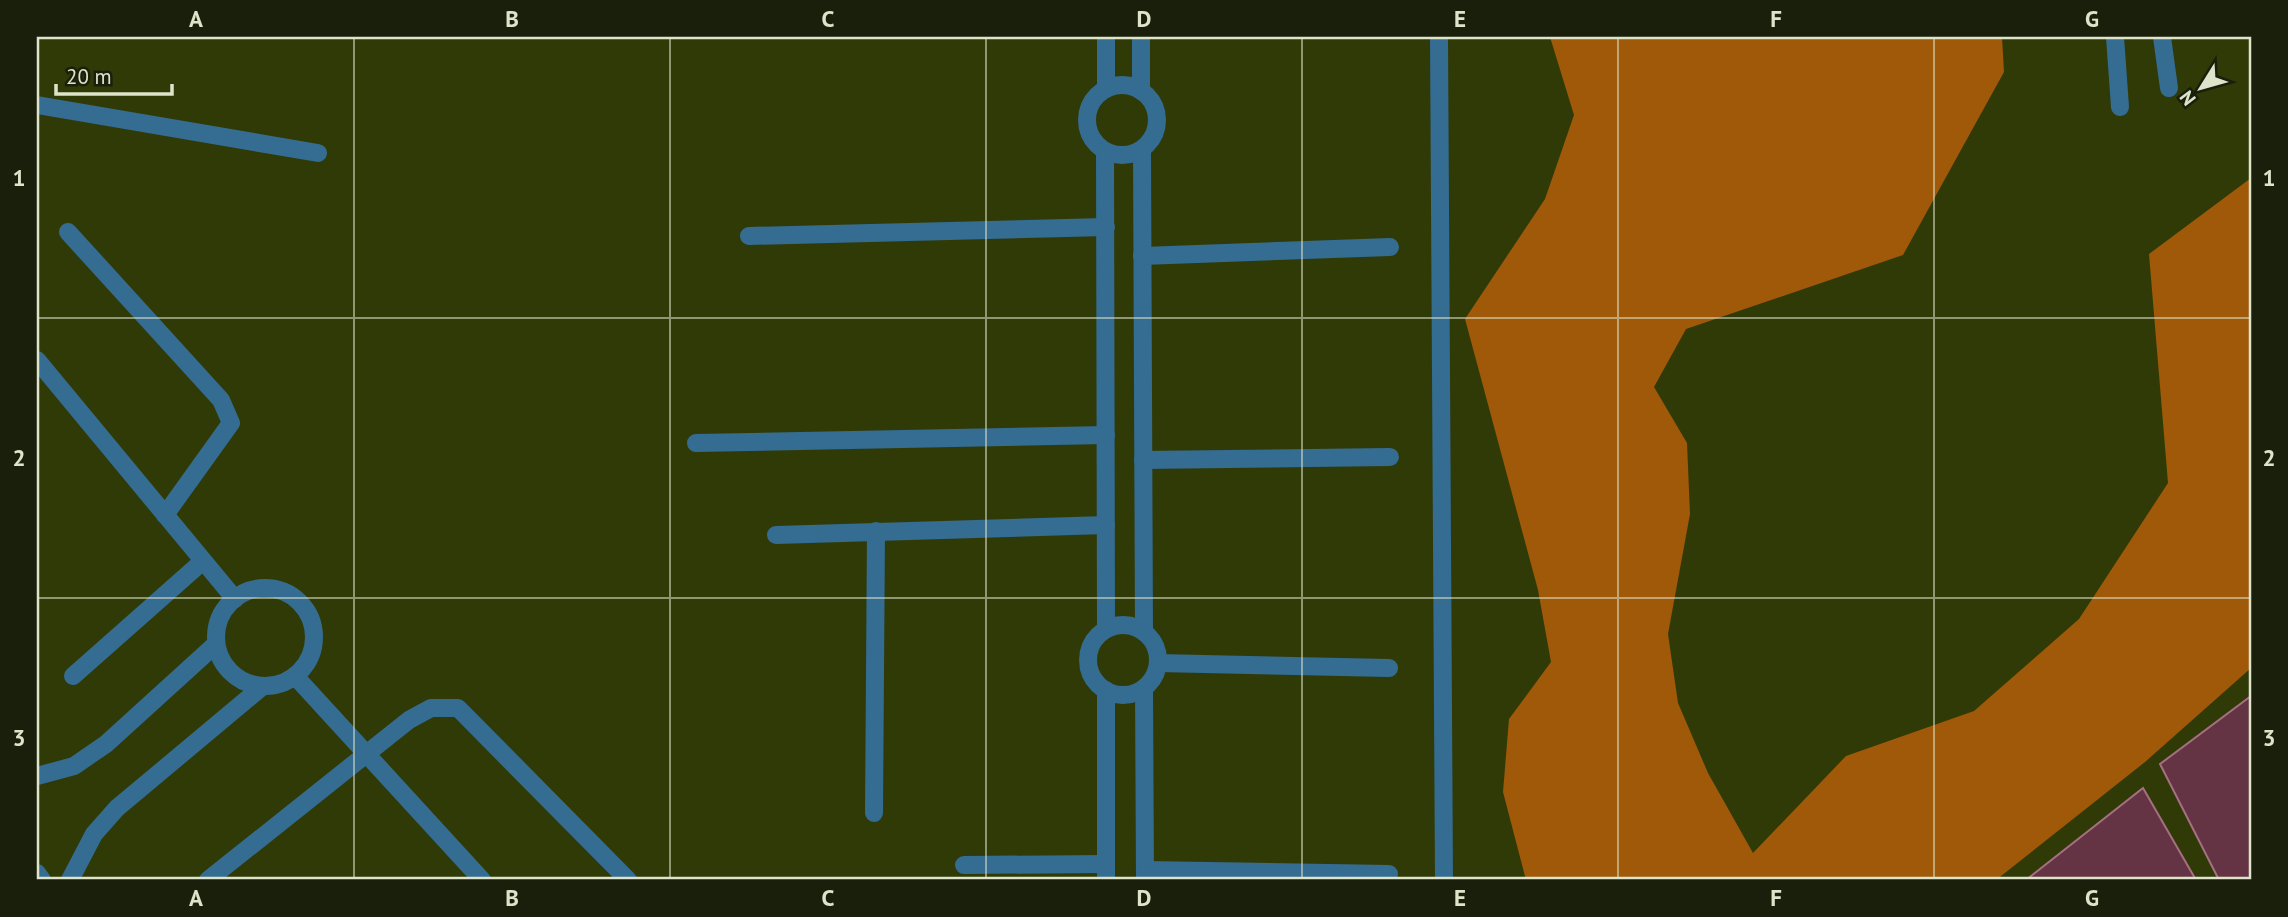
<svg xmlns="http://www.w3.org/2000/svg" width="2288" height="917" font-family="'PT Sans',sans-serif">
	<rect width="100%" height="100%" fill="#303a07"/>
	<!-- forest -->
	<polygon fill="#9f5909" points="1550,37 2002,37 2004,72 1903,255 1686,329 1654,387 1687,443 1690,514 1668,634 1678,703 1708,773 1753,853 1846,756 1974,711 2079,619 2168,483 2149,254 2251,178 2251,668 2145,762 1996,880 1526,880 1503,792 1509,719 1551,662 1538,590 1465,319 1545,199 1574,115"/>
	<!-- building -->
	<g fill="#653444" stroke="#a57080" stroke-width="2">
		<polygon points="2251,696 2251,880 2219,880 2160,764"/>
		<polygon points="2143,788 2196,880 2026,880"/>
	</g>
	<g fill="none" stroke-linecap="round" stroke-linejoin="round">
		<!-- minor -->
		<g stroke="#356c91" stroke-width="18">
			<polyline points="1106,37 1106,89"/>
			<polyline points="1141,37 1141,91"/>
			<polyline points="1439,37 1444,880"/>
			<polyline points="2115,37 2120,107"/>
			<polyline points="2162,37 2169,88"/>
			<circle cx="1122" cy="120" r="35"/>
			<polyline points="37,105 318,153"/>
			<polyline points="1142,149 1144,632"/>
			<polyline points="1105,151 1106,629"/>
			<polyline points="68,232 221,400 231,423 165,515"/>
			<polyline points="749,236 1106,227"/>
			<polyline points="1142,256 1390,247"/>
			<polyline points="37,360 235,599"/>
			<polyline points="696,443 1106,435"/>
			<polyline points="1143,460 1390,457"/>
			<polyline points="776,535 1106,525"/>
			<circle cx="265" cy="637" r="49"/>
			<circle cx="1123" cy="660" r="35"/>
			<polyline points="1158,663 1389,668"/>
			<polyline points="73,676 203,561"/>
			<polyline points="295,676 482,880"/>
			<polyline points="1144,688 1145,880"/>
			<polyline points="37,776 74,766 106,744 216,644"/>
			<polyline points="874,813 876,531"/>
			<polyline points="964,865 1106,864"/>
			<polyline points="1145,870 1389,874"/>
			<polyline points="37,873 42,880"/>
			<polyline points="70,880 94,834 117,808 263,686"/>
			<polyline points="208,880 409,720 431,708 458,708 628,880"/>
			<polyline points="1106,880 1106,690"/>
		</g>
	</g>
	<!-- grid -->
	<path fill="none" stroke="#dde4ca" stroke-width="2" stroke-opacity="0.55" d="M354,37V880M670,37V880M986,37V880M1302,37V880M1618,37V880M1934,37V880M37,318H2251M37,598H2251"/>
	<!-- border -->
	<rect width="2288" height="917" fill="none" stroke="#1a1f0b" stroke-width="77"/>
	<!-- north arrow -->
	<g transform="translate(2201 88) rotate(233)" stroke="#1a1f0b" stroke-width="5" paint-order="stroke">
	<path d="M0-5L12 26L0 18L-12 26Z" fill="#dde4ca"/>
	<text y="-10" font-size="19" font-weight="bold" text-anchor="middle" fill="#dde4ca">N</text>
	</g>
	<!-- scale -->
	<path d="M56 84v10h116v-10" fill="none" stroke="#dde4ca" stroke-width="3.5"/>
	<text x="66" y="84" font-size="21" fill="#dde4ca" stroke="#1a1f0b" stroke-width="5" paint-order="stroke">20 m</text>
	<rect x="38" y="38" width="2212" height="840" fill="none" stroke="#dde4ca" stroke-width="2.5"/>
	<g font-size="23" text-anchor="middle" font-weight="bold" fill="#dde4ca">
		<text x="196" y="27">A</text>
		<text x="512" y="27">B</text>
		<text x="828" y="27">C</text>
		<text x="1144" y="27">D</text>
		<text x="1460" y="27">E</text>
		<text x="1776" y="27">F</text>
		<text x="2092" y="27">G</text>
		<text x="19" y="186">1</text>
		<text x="2269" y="186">1</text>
		<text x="19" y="466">2</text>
		<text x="2269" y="466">2</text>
		<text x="19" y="746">3</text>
		<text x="2269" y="746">3</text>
		<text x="196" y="906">A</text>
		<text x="512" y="906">B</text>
		<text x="828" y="906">C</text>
		<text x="1144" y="906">D</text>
		<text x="1460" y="906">E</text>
		<text x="1776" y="906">F</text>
		<text x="2092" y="906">G</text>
	</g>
</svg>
